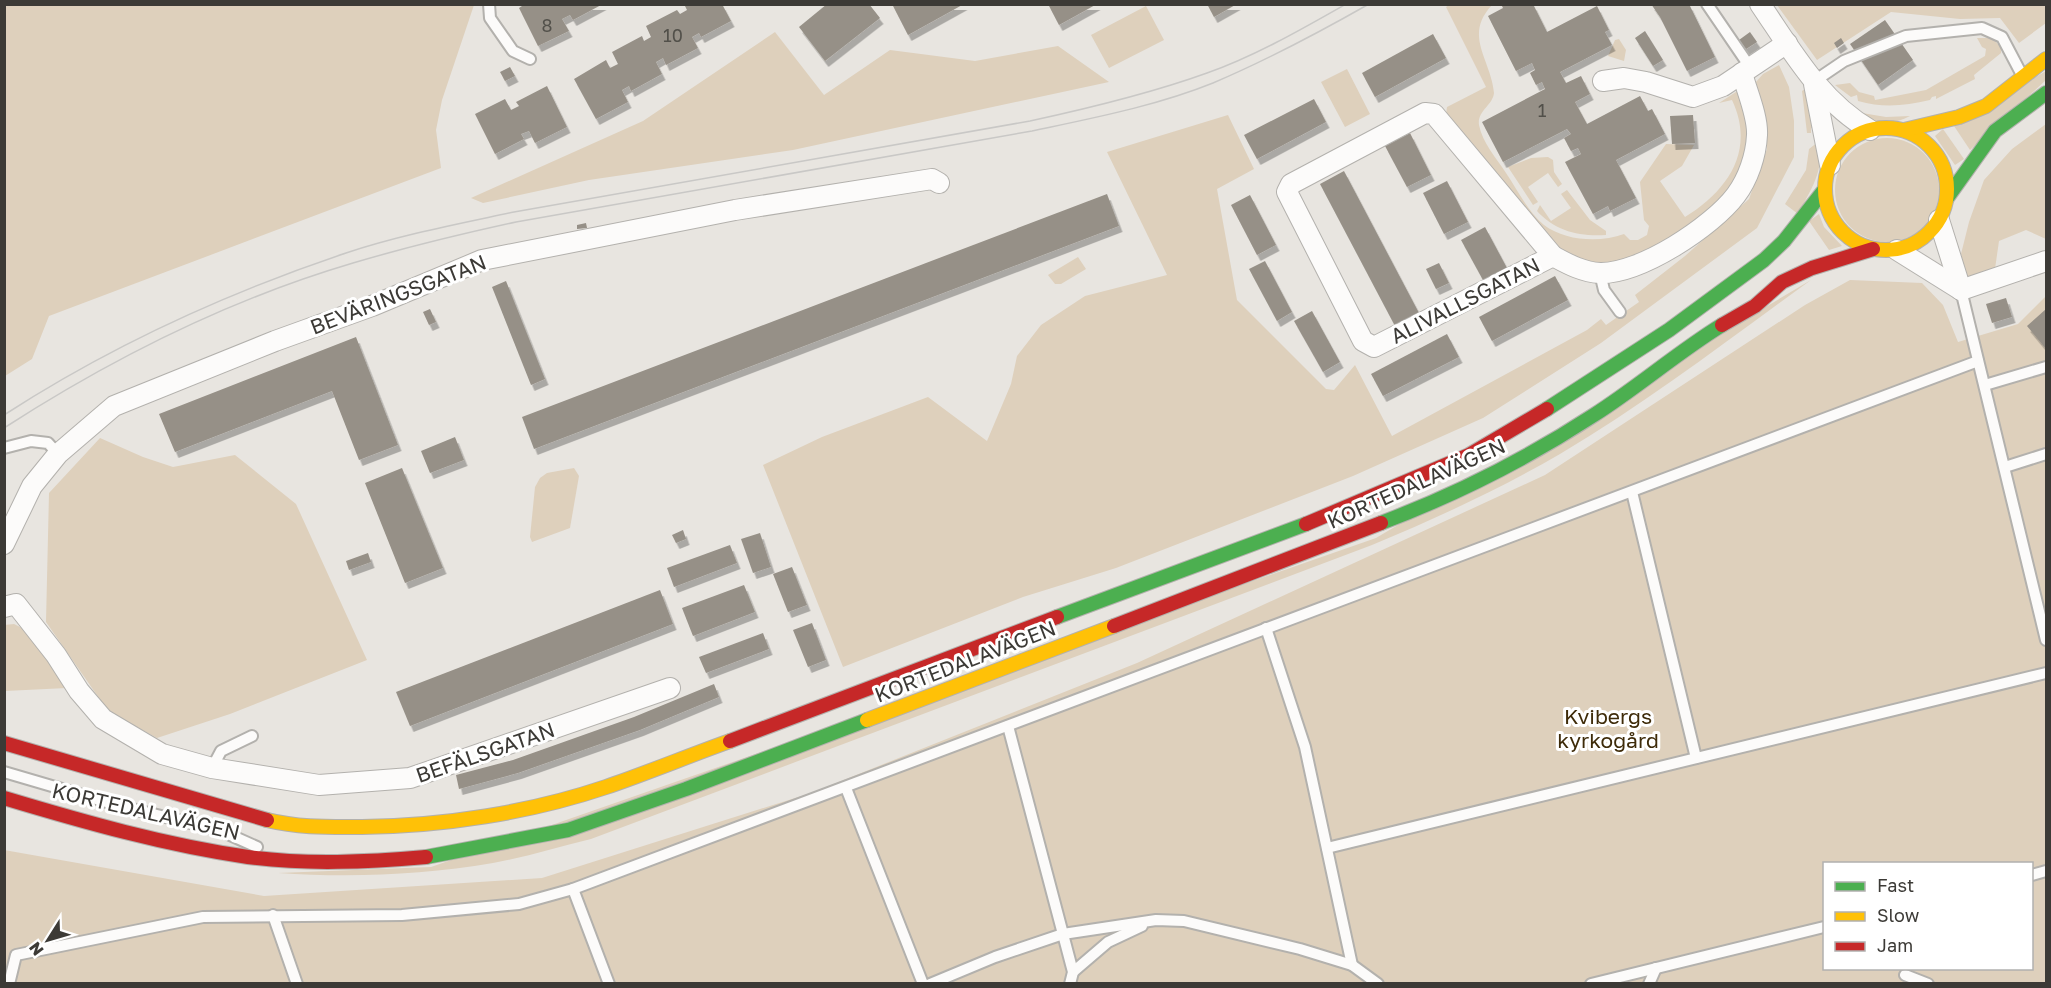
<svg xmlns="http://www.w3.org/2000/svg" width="2051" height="988" font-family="'Golos Text',sans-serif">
	<defs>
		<filter id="shadow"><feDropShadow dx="3.5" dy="6" stdDeviation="0" flood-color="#0004"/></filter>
	</defs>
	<rect width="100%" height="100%" fill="#e8e5e0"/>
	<!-- green -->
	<g fill="#ded0bc" fill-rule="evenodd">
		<polygon points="5,4 474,4 474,5 442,100 436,130 441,168 49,316 32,359 5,376"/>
		<path d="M1449,5H1492C1463,36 1491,59 1494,93C1493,105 1477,111 1479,125C1482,142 1497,159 1506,173C1517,189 1528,212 1544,225C1565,241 1600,243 1624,234L1630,240H1638L1647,235L1649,226L1644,220L1640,182L1666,144L1694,145L1682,166L1660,181L1685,217C1727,191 1756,151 1732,100L1719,103L1739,90L1746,113L1748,143L1736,183L1715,208L1638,260L1591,264L1560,250L1446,114L1447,107L1486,87L1446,7Z"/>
		<polygon points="1777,5 2046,5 2046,23 2019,43 2000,18 1960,19 1891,12 1817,60"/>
		<polygon points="1146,6 1164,40 1109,68 1091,35"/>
		<polygon points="775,32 824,95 890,50 975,61 1058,46 1109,82 793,150 589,180 483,203 471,198 643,121"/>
		<path d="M1977,38H1993L2001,48V53L1974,75L1975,79L1936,99V96L1932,97L1930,100C1904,106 1883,108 1858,101L1857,95L1851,97L1835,85L1850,83L1859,92L1874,96L1875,100L1926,90L1985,56L1986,49L1982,47Z"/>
		<polygon points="1619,39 1626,50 1624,61 1608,56 1615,40"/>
		<polygon points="1779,65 1789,87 1794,121 1794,157 1757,228 1601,343 1483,418 1353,476 1116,568 1023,597 843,667 763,465 822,437 928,397 987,441 1011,384 1017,356 1041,325 1085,296 1167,275 1107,152 1228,115 1254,169 1217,189 1237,300 1326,389 1334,390 1355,365 1392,436 1587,330 1601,319 1606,325 1639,302 1635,295 1685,256 1749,199 1767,149 1756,82 1763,74"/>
		<polygon points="1347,69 1370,114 1345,127 1321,82"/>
		<polygon points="2046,71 2046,80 1970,150 1954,126"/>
		<polygon points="1805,89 1817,127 1811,128 1811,133 1807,133 1802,91"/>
		<path d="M1862,113L1886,117L1910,116C1893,125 1879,125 1862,113Z"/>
		<polygon points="2046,124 2046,239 2026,230 1999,241 1995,269 1968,280 1961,254 1969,222 1984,180 2012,149"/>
		<polygon points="1943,129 1964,159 1955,165 1935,136"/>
		<circle cx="1887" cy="190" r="52"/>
		<path d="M1818,142C1826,169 1810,191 1798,214L1785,204L1806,170L1809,149Z"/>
		<polygon points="1548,157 1553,160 1554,172 1562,184 1558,187 1548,173 1528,187 1538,202 1533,205 1508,167 1531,158"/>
		<path d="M1567,190L1590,220L1606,231V235C1580,237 1555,231 1537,211L1540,205L1551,221L1571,208L1561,194Z"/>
		<polygon points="1819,214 1824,227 1842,246 1829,250 1809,221"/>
		<polygon points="1078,257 1086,269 1061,284 1055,284 1048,275"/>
		<path d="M1811,280C1729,339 1648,402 1560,454C1500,489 1437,518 1372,545L591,839C558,847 526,857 493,863C422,875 351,878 278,873L431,867L1376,538Z"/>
		<path d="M1850,280L1922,283L1943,305L1958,342L2018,324L2046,296V983H5L4,850L264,896L542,878L811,793L1137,663L1545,475L1805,305ZM1824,864H2032V968H1824Z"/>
		<polygon points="100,438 143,457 173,467 235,455 296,504 367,660 230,714 157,738 108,711 46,622 49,493"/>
		<polygon points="574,468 579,476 570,528 532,542 530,537 535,487 540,478 547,473"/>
		<polygon points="14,624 30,632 67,688 5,691 4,625"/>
	</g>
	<!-- building -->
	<g fill="#969087" filter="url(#shadow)">
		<polygon points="525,4 603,4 573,20 570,15 562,19 569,31 538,46 519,8"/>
		<polygon points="684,4 722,4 731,21 701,37 699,33 692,37 698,48 666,65 663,58 656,62 662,74 631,91 629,86 622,90 628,102 596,119 574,79 606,60 610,68 618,64 612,52 642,36 644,41 651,37 646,26 677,10 680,14 687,10"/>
		<polygon points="827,4 869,4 880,18 825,61 799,27"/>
		<polygon points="892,4 964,4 908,35"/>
		<polygon points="1048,4 1097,4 1059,25"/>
		<polygon points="1207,4 1237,4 1214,17"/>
		<polygon points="1501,4 1533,4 1547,32 1597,6 1609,30 1605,32 1612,45 1560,72 1566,83 1581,76 1590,94 1575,102 1587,124 1640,96 1648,111 1652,109 1665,134 1616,160 1636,198 1610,211 1608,206 1593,214 1565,162 1581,154 1578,148 1571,151 1564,138 1571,134 1567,129 1503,162 1482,122 1545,89 1542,82 1536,85 1530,73 1535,70 1532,63 1516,71 1488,16 1503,8"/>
		<polygon points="1651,4 1689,4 1715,57 1687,71 1660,17"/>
		<polygon points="1885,20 1913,60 1878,85 1850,44"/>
		<polygon points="1645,31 1663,60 1653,66 1635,38"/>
		<polygon points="1750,32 1757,42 1746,49 1739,40"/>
		<polygon points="1433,34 1446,58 1375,97 1362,73"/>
		<polygon points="1841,38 1844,43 1837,48 1834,43"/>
		<polygon points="510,67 515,76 505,81 500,72"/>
		<polygon points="547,86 567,127 535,143 529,131 521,134 524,139 495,154 475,114 505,99 511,110 519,106 516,102"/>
		<polygon points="1314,99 1326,122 1257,159 1244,135"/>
		<polygon points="1693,115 1695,143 1672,144 1670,116"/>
		<polygon points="1410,133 1431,175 1407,187 1385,146"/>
		<polygon points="1344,171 1419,313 1395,326 1320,184"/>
		<polygon points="1447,181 1468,222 1444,234 1423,193"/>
		<polygon points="1107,194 1119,226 534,449 522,417"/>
		<polygon points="1250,195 1276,245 1257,255 1231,205"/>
		<polygon points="586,223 587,228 577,229 577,225"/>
		<polygon points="1485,227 1507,268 1483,280 1461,240"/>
		<polygon points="1265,261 1292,312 1277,321 1249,269"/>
		<polygon points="1439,263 1449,283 1436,289 1426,269"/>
		<polygon points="1555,276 1568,300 1492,341 1479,317"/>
		<polygon points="506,281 545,379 531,385 492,287"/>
		<polygon points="2006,298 2012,317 1992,323 1986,304"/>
		<polygon points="430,309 436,322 429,325 423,312"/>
		<polygon points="2046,309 2046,349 2027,326"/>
		<polygon points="1312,311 1340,362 1323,372 1294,321"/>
		<polygon points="1447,334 1459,357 1383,396 1371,374"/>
		<polygon points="356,337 398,445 359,460 332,391 175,452 159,414"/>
		<polygon points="455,437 464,460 430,473 421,451"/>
		<polygon points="402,468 443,568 405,583 365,483"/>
		<polygon points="683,530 686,539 676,543 672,535"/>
		<polygon points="760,533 771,567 753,573 741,539"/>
		<polygon points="730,545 737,563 674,587 667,568"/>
		<polygon points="368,553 371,562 349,570 346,561"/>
		<polygon points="792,567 807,605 788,612 773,574"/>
		<polygon points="744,585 755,612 693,636 682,608"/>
		<polygon points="660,590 673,624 410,726 396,692"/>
		<polygon points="812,623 826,660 808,667 793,630"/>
		<polygon points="763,633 769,649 706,673 699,657"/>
		<polygon points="714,684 719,697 640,730 518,773 459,789 456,775 513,760 634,717"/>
	</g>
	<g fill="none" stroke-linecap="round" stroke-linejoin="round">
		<!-- lane casing -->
		<g stroke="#b3b1ad" stroke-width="14">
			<g id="lane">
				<polyline points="489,4 490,18 513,51 530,59"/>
				<polyline points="1707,4 1750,67"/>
				<polyline points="1813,82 1844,61 1906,36 1982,28 2002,37 2023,77"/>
				<polyline points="1600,273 1604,290 1620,312"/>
				<polyline points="1961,290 2046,640"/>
				<polyline points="1985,385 2046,367"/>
				<polyline points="4,448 31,441 48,443 58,454"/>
				<polyline points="2005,467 2046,454"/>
				<polyline points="1632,492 1696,758"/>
				<polyline points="1266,628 1305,747 1352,965"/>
				<polyline points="1008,726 1073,972 1070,984"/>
				<polyline points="212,768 221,751 252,736"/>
				<polyline points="4,772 120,806 219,830 257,847"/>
				<polyline points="846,788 923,984"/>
				<polyline points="1327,848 2046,673"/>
				<polyline points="2032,875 2046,871"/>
				<polyline points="573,889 609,984"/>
				<polyline points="273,915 297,984"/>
				<polyline points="1073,972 1108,942 1142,926"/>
				<polyline points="1905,975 1928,984"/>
				<polyline points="9,984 16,955 203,917 402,915 519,904 573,889 1978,361"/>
				<polyline points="930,984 995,957 1063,934 1156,920 1184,921 1300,949 1352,965 1378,984"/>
				<polyline points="1591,984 1824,927"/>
				<polyline points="1649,984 1656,968"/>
			</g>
		</g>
		<!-- street casing -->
		<g stroke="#b3b1ad" stroke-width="22">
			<g id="street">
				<path d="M1760,4C1792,51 1820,101 1870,130"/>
				<polyline points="1603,81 1624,78 1646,82 1693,97 1723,86 1787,43"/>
				<polyline points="1814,84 1830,165"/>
				<polygon points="1425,113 1434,114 1553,256 1374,347 1363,341 1287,192 1291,184"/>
				<polyline points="1939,220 1961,290"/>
				<polyline points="1897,250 1961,290"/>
				<path d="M1553,256C1568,264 1582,272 1600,273C1640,274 1712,227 1736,195C1748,179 1756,156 1757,135C1758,116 1747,92 1742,73"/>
				<polyline points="1961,290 2046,261"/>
				<polyline points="4,544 32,486 58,454 114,406 275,341 372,306 482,260 735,210 932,179 939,183"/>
				<polyline points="4,607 16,604 56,655 79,691 103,719 162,754 212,768 319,785 410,778 670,688"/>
			</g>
		</g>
		<!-- fast casing -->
		<g stroke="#b3b1ad" stroke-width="16">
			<g id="fast">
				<polyline points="1947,198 1995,131 2046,93"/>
				<polyline points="1547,409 1669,330 1764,260 1784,241 1825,189"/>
				<path d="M1381,523C1455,495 1528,458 1594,415C1638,387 1678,352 1722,325"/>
				<polyline points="1057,617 1306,524"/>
				<polyline points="426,857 568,830 686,789 867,720"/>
			</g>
		</g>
		<!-- slow casing -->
		<g stroke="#b3b1ad" stroke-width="16">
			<g id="slow">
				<circle cx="1886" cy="189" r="61"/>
				<polyline points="1904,130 1959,117 1986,106 2046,59"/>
				<polyline points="867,720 1114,626"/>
				<path d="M267,820C300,828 329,827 362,827C443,826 529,813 606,787C647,773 688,756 730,741"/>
			</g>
		</g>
		<!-- jam casing -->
		<g stroke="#b3b1ad" stroke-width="16">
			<g id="jam">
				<polyline points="1722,325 1755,306 1782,282 1812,268 1873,249"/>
				<polyline points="1306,524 1469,455 1547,409"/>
				<polyline points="1114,626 1381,523"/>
				<polyline points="730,741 1057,617"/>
				<polyline points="4,743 267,820"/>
				<path d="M4,798C84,822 165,845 248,857C307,865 368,862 426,857"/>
			</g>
		</g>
		<!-- lane -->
		<use href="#lane" stroke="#fcfbfa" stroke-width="10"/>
		<!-- street -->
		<use href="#street" stroke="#fcfbfa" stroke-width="20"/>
		<!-- fast -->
		<use href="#fast" stroke="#4caf50" stroke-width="14"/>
		<!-- slow -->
		<use href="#slow" stroke="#ffc107" stroke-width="14"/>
		<!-- jam -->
		<use href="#jam" stroke="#c62828" stroke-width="14"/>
		<!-- tram -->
		<g stroke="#c9c8c6" stroke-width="1.5">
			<path d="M4,415C109,347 227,293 346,253C400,235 458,224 514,212L1030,121C1090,108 1149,94 1207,73C1255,56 1302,29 1346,4"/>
			<path d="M4,428C111,359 231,299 353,263C407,247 461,234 516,222L1032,131C1093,118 1156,106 1213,83C1267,60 1318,33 1369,4"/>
		</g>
	</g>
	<g text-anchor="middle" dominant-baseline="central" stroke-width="6" stroke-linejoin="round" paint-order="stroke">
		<!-- number labels -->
		<g font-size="18" fill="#52504a">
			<text x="547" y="25">8</text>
			<text x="673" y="35">10</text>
			<text x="1542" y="110">1</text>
		</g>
		<!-- street labels -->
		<g font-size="21" fill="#3c3a36" stroke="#fff">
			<text transform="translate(398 294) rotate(-21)">BEVÄRINGSGATAN</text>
			<text transform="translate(1465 300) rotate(-27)">ALIVALLSGATAN</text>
			<text transform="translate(1416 483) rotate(-24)">KORTEDALAVÄGEN</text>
			<text transform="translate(965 661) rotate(-21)">KORTEDALAVÄGEN</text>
			<text transform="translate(485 752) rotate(-19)">BEFÄLSGATAN</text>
			<text transform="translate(146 811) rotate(13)">KORTEDALAVÄGEN</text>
		</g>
		<!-- park labels -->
		<g font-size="21" fill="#3e2b09" stroke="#fff">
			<text x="1608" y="716">Kvibergs<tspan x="1608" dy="24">kyrkogård</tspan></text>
		</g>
	</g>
	<!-- border -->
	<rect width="2051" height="988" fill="none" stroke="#3c3a36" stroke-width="12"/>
	<!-- legend -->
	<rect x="1823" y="862" width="210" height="108" fill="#ffffff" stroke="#b1b0af" stroke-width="1.5"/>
	<rect x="1835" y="882" width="30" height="9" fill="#4caf50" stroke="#b1b0af" stroke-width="1.5"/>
	<text x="1877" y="892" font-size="18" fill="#3c3a36">Fast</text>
	<rect x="1835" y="912" width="30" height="9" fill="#ffc107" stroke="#b1b0af" stroke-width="1.5"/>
	<text x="1877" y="922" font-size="18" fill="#3c3a36">Slow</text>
	<rect x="1835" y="942" width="30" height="9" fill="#c62828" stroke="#b1b0af" stroke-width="1.5"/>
	<text x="1877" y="952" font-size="18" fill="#3c3a36">Jam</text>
	<!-- north arrow -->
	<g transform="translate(48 940) rotate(233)" stroke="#ffffff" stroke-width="4.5" paint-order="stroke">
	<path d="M0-4.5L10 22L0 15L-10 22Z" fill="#3c3a36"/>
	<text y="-9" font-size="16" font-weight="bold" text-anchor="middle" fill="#3c3a36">N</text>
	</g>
</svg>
